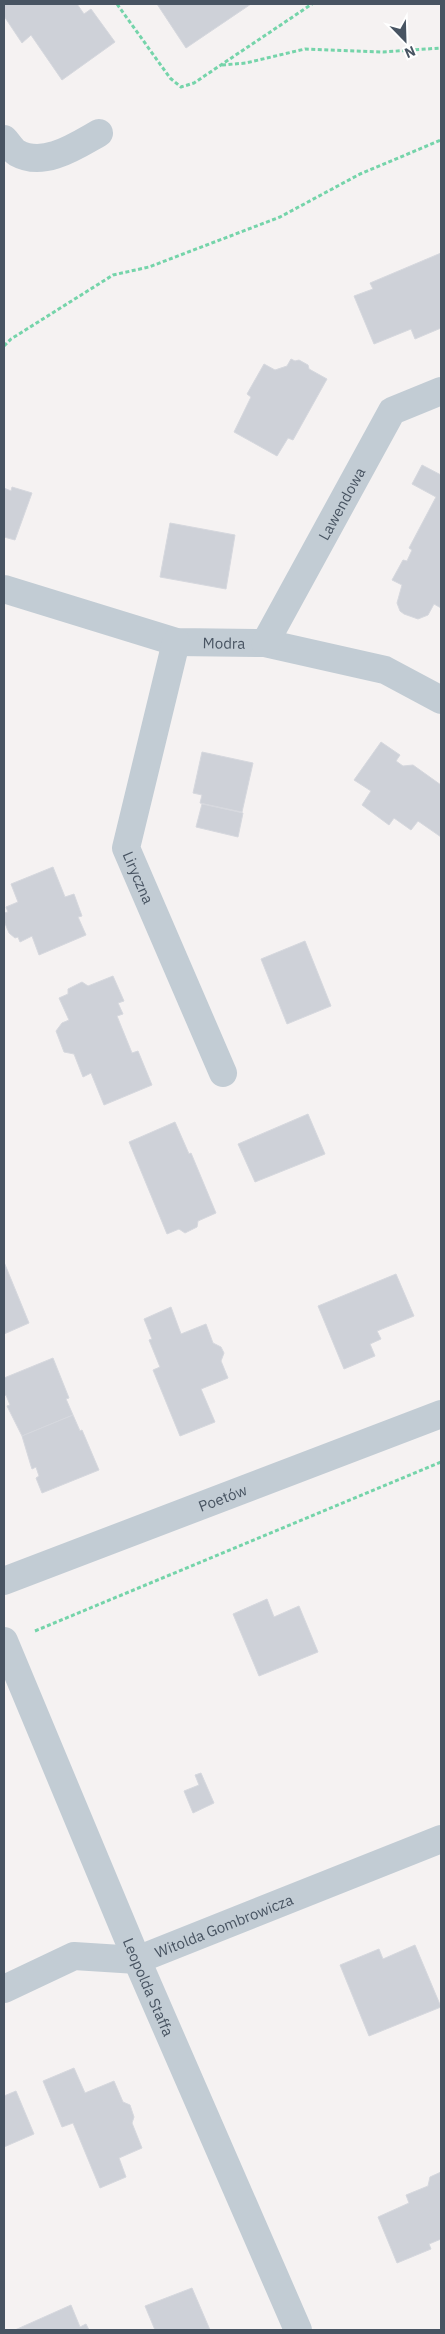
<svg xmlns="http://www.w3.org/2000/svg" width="445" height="2334" font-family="'IBM Plex Sans',sans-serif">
	<rect width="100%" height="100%" fill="#f5f2f2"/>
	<!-- building -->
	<g fill="#ced1d8" stroke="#d6d8de">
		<polygon points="4,4 77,4 84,14 91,9 115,42 62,80 31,35 22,43 4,16"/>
		<polygon points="157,4 251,4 186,48"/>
		<polygon points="441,253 441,328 415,339 411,329 374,344 354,296 373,289 370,283"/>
		<polygon points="291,359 295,361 299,360 308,365 309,369 327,379 293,440 288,438 277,456 234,432 251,397 247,394 264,364 275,370 287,366"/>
		<polygon points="422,465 441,475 441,608 434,604 428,615 418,619 404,614 400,611 397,603 402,585 392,580 403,560 407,561 412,550 409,548 436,497 412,484"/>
		<polygon points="12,487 32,493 15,540 4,537 4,488 11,491"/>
		<polygon points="170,523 235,535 226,589 160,577"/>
		<polygon points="381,742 400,755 396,761 403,766 413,765 441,785 441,837 418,821 411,830 394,818 389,825 362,805 371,791 354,780"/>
		<polygon points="202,752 253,763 242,812 200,803 202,795 193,793"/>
		<polygon points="202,804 243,813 238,837 196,827"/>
		<polygon points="53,867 65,897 74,894 82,916 78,917 86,935 39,955 32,936 20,942 18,937 15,938 9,933 4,921 4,913 8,912 6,907 18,902 11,884"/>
		<polygon points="305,941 331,1006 287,1024 261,959"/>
		<polygon points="113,976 124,1001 118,1003 123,1014 117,1016 132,1053 138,1051 152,1085 104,1105 91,1073 83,1077 74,1054 64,1052 56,1031 62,1023 69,1020 59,998 68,994 68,989 82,982 88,986"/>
		<polygon points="308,1114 325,1154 255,1182 238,1144"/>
		<polygon points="175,1122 189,1154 191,1153 216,1213 198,1221 197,1227 185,1233 179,1229 167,1234 129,1142"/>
		<polygon points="4,1262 29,1323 4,1334"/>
		<polygon points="396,1274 414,1316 377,1331 381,1339 370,1344 375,1356 344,1369 318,1306"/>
		<polygon points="171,1307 181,1334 206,1324 213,1343 221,1347 224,1353 221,1361 228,1378 201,1389 215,1422 180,1436 153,1370 160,1367 149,1340 152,1339 144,1319"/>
		<polygon points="53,1358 69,1398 66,1399 73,1415 22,1436 7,1406 10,1405 6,1395 4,1396 4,1378"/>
		<polygon points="73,1415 80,1431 82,1430 99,1470 42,1493 36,1478 39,1476 36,1467 32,1469 31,1466 22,1436"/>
		<polygon points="267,1599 274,1617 299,1606 318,1652 259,1676 233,1614"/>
		<polygon points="201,1773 214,1803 193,1813 184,1791 199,1785 195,1775"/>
		<polygon points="415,1945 441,2007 369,2036 340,1965 379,1949 383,1959"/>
		<polygon points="74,2068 85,2093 114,2081 123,2102 130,2105 134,2117 132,2123 142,2148 119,2158 126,2177 100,2188 73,2123 62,2127 43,2081"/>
		<polygon points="16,2091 34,2134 4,2147 4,2096"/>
		<polygon points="441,2172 441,2239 429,2244 431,2249 397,2263 378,2217 409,2203 406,2195 428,2186 430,2177"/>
		<polygon points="192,2288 210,2330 155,2330 145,2306"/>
		<polygon points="71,2305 80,2327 86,2324 89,2330 15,2330"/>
	</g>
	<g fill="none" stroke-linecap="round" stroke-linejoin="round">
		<!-- path -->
		<g stroke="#75d4aa" stroke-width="3" stroke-dasharray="4 2.5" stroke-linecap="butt">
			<polyline points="117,4 170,78 181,87 194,83 312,4"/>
			<polyline points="222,65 246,63 305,49 383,52 441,48"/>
			<polyline points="4,346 11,339 113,275 149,267 280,217 360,174 441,140"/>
			<polyline points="35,1631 441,1462"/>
		</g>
		<!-- minor -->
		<g stroke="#c2ccd4" stroke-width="28">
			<path d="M4,139C8,143 12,150 17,153C44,168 76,146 99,133"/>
			<path id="s1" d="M4,589L176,642L265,643L385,670L441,700"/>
			<path id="s2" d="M176,642L126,848L223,1073"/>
			<path id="s3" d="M265,643L392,411L441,391"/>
			<path id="s4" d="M4,1581L441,1414"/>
			<path id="s5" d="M4,1641L137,1960L298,2330"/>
			<path id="s6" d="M4,1989L74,1956L137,1960L441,1839"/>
		</g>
	</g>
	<g text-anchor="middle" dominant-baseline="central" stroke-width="4.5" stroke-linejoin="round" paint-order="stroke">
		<!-- street labels -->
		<g font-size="15" fill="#485462" stroke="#fff">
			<text stroke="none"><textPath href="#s3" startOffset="159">Lawendowa</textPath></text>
			<text stroke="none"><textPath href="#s1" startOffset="228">Modra</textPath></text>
			<text stroke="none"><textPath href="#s2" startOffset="244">Liryczna</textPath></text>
			<text stroke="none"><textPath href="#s4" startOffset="234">Poetów</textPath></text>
			<text stroke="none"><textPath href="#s6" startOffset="234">Witolda Gombrowicza</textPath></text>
			<text stroke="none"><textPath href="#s5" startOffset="375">Leopolda Staffa</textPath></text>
		</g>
	</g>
	<!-- border -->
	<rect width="445" height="2334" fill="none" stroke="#485462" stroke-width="10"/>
	<!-- north arrow -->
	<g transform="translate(405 40) rotate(157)" stroke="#ffffff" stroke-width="4" paint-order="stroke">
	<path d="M0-4L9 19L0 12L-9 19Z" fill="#485462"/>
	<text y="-8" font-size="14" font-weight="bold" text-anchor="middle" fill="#485462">N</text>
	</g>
</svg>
